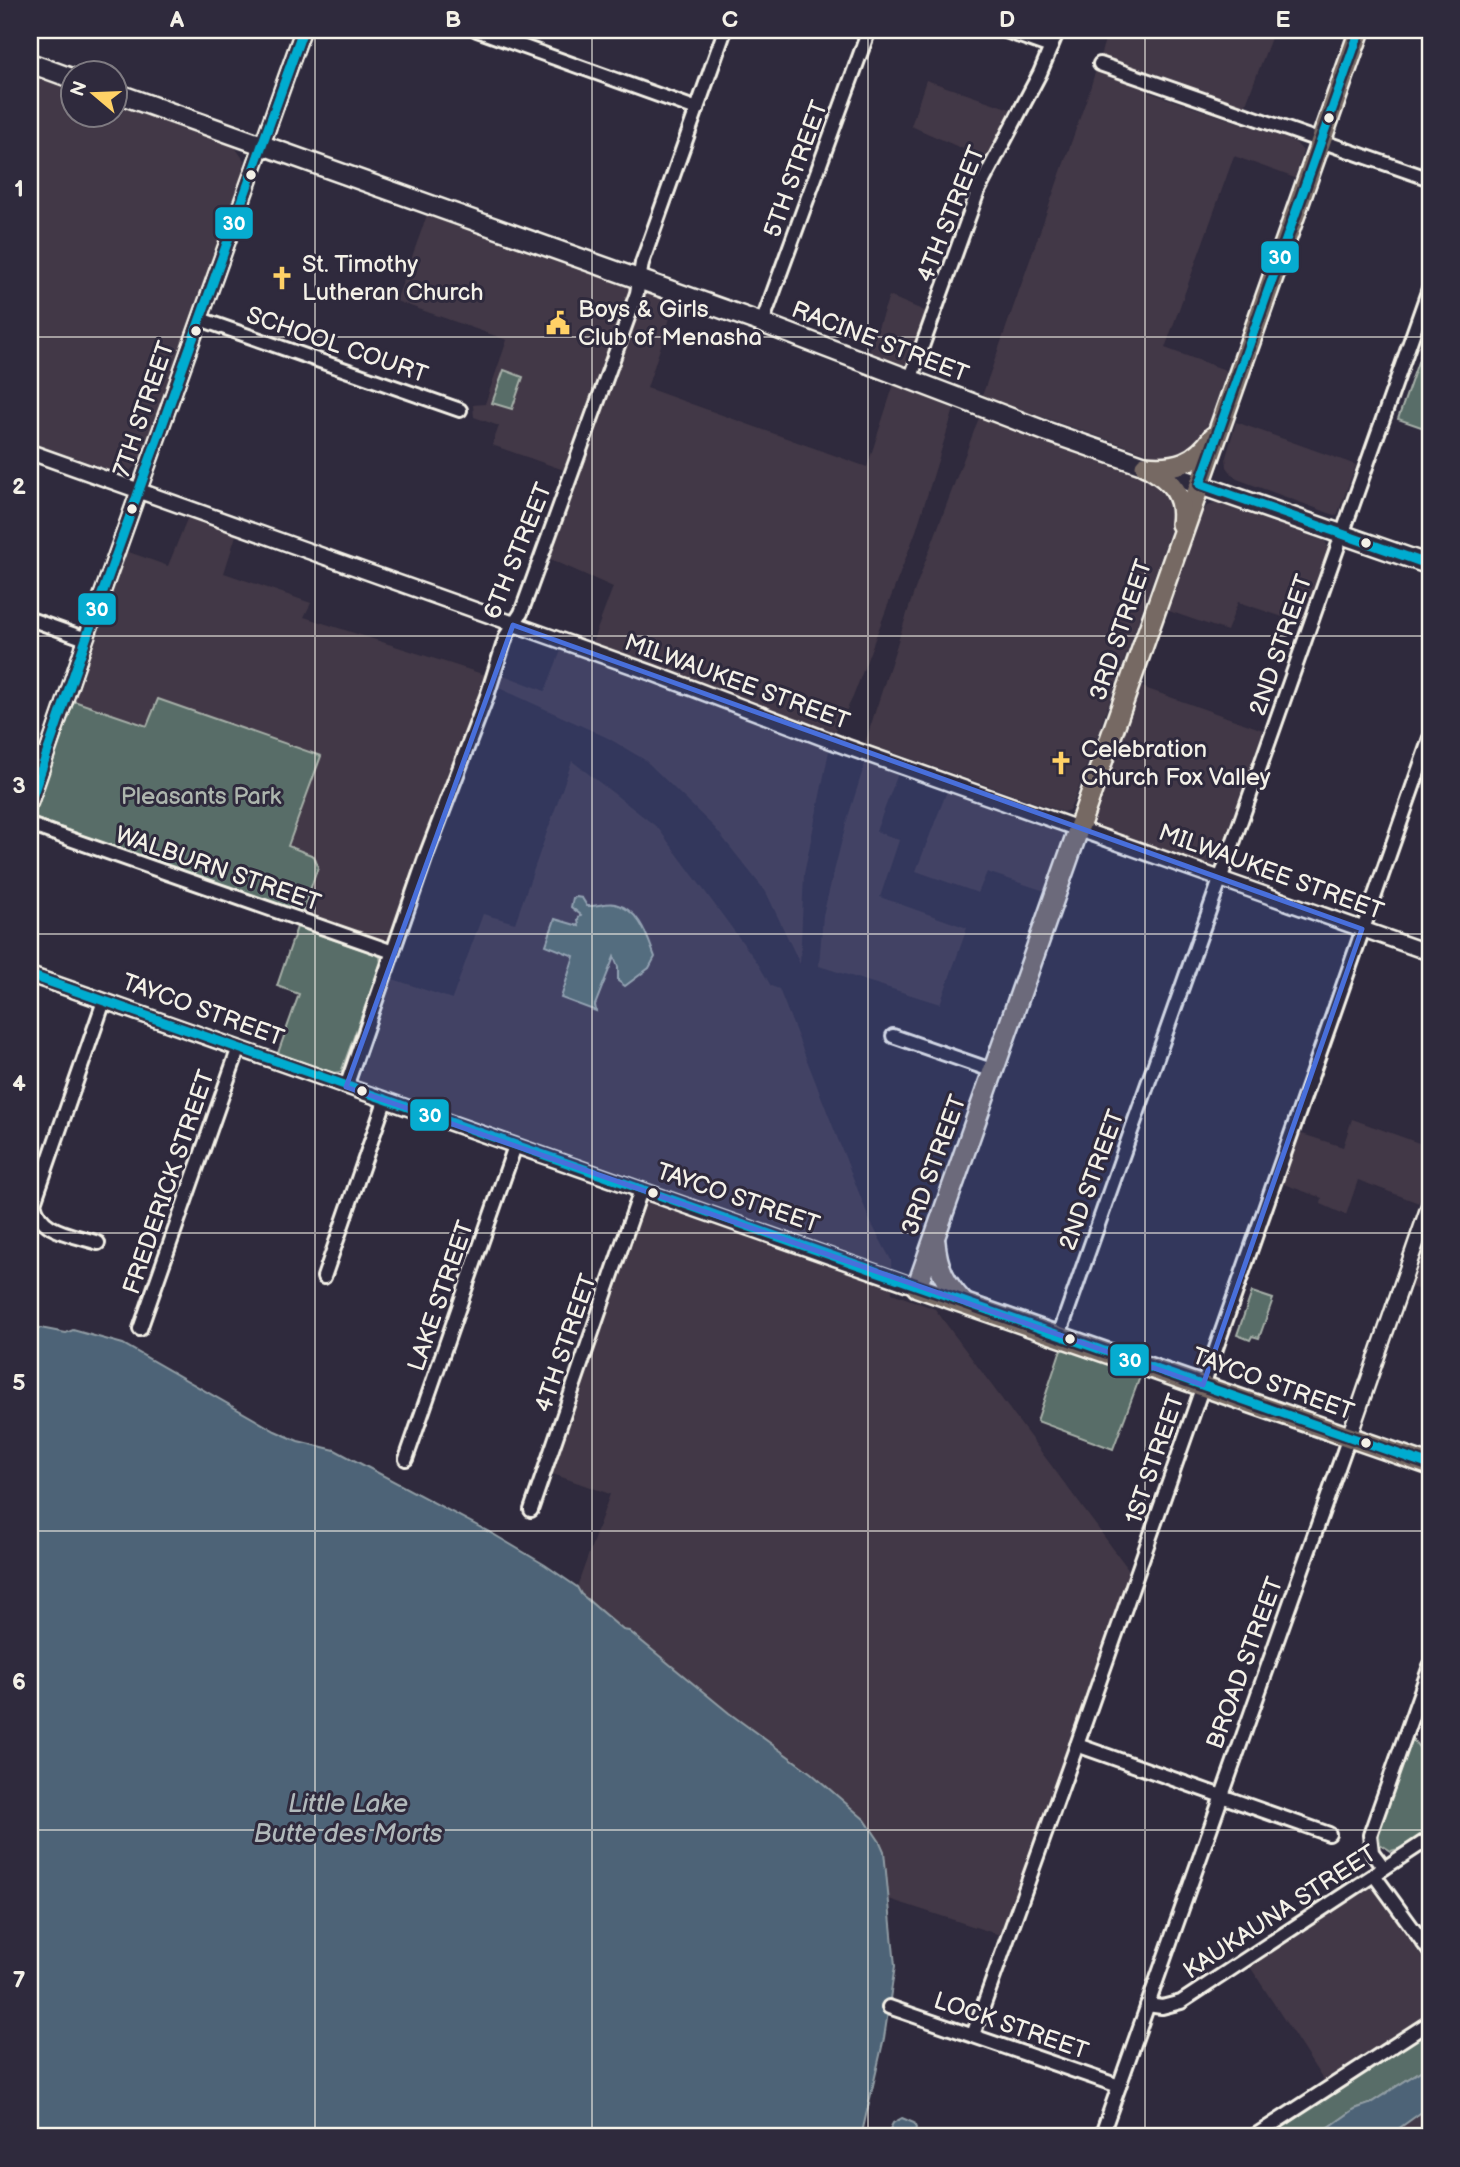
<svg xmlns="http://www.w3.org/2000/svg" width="1460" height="2167" font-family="'Balsamiq Sans',sans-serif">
	<rect width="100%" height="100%" fill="#2f2a3d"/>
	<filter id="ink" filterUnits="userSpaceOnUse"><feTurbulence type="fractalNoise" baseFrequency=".0143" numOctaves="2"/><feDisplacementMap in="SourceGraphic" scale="14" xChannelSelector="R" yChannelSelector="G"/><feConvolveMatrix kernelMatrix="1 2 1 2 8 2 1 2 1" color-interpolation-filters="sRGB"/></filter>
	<g filter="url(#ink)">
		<!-- built -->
		<g fill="#423846">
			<polygon points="1108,30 1274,30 1245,106 1154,73 1148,92 1290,140 1296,143 1303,151 1295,178 1234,156 1165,348 1228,371 1202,441 1176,458 1155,456 982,396 1089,92"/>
			<polygon points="30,73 73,89 74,116 116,116 116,104 234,146 244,160 243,170 142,460 125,475 30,442"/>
			<polygon points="926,80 1013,110 986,159 911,126"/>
			<polygon points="427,215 675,303 647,388 867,467 894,384 954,409 916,531 853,697 831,741 804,874 800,964 766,892 715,828 645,760 608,738 484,681 389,938 383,941 302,913 318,867 314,856 288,847 321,757 158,699 148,726 74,701 126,551 168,566 191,509 239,526 224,573 311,603 304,617 498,679 501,674 545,691 564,643 589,651 613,587 550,559 614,377 599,372 564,470 492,445 499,426 474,417 473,405 485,404 507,340 396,301"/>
			<polygon points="889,296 927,312 912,360 907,364 902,365 869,353"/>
			<polygon points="980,415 1160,483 1177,512 1074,801 1069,810 1063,812 865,743 915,589"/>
			<polygon points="1236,422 1356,465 1337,516 1237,479 1233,475 1227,467 1226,457"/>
			<polygon points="1218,503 1325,541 1328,547 1301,623 1238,602 1227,631 1166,610 1200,514 1207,506"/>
			<polygon points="1139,686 1263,730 1217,861 1213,866 1097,826 1092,819"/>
			<polygon points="868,754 901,766 876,831 899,840 880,897 967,928 940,1004 819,966 823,915 847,820"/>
			<polygon points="572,761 658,828 757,962 771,986 779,989 870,1221 891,1260 892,1293 935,1309 1129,1570 1003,1936 889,1899 886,1880 783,1751 729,1713 629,1631 623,1630 581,1594 577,1587 610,1494 550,1473 643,1204 646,1201 651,1202 691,1218 698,1201 361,1082 359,1080 393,979 452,999 483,914 515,923"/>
			<polygon points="947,791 1062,833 1064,840 1045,891 987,872 978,893 916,871"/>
			<polygon points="1352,1119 1430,1147 1430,1172 1419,1203 1358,1180 1346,1215 1321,1204 1322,1198 1281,1183 1299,1133 1343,1147"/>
			<polygon points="1430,1235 1430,1294 1411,1287"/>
			<polygon points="1371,1884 1430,1969 1430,2011 1325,2083 1249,1965"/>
			<polygon points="1430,2106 1430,2137 1387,2137 1411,2119"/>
		</g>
		<!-- green -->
		<g fill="#586d67" stroke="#a6afa8" stroke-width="2">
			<polygon points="1424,345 1430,347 1430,430 1398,419"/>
			<polygon points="504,370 523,377 512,409 492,403"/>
			<polygon points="158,699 321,756 288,846 314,856 318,867 302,913 36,819 35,811 74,701 147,726"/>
			<path d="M576,897L582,898L587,906C597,907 606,902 615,904C640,910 647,936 655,957L649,968L625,986L618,981V967L614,957L595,1005L596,1011L561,998L574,956L546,945L555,919L579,926L578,919L581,915L571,907L573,898Z"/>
			<polygon points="297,927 380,956 381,963 341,1072 333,1073 278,1053 299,994 277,986"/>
			<polygon points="1252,1292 1273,1299 1259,1338 1252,1336 1250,1340 1237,1335"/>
			<polygon points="1065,1348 1141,1374 1113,1449 1037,1421 1060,1352"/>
			<polygon points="1412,1738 1426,1757 1430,1755 1430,1829 1402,1848 1391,1851 1380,1844 1378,1829"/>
			<polygon points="1430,2027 1430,2065 1369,2104 1355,2109 1316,2137 1269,2137"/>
		</g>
		<!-- water -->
		<g fill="#4d6477" stroke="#909ca4" stroke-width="2">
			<polygon points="30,1326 66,1333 73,1330 123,1344 275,1431 298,1441 335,1450 493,1534 545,1565 577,1587 581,1594 623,1630 629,1631 729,1713 811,1773 865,1820 880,1842 884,1851 895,1966 884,2038 861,2137 30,2137"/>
			<polygon points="1430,2065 1430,2106 1387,2137 1315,2137 1355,2109 1369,2104"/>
			<polygon points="902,2118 914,2123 916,2128 913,2137 886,2137 893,2123"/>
		</g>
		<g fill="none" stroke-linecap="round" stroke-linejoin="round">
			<!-- minor casing -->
			<g stroke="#f4f1e8" stroke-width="18">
				<g id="minor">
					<polyline points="477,30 697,109"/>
					<polyline points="1003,30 1051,47"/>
					<polyline points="1100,64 1430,179"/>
					<polyline points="200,319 460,410"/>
					<polyline points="762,323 869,30"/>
					<polyline points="910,380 978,191 1040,73 1058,30"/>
					<polyline points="30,619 86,639"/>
					<polyline points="30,752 45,757"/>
					<polyline points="30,825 393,952"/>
					<polyline points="893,1036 994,1071"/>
					<polyline points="346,1087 427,853 487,696 506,636 521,613 637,293 642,263 725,30"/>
					<path d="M98,1243C72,1234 40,1233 34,1203L104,1001"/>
					<polyline points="324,1277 385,1101"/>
					<polyline points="140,1329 238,1050"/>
					<polyline points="1059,1335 1430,286"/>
					<polyline points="406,1459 515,1146"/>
					<polyline points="531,1510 641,1190"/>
					<polyline points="1077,1745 1329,1834"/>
					<polyline points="1384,1868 1372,1852 1370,1835 1430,1666"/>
					<polyline points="1374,1875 1430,1952"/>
					<polyline points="1147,2005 1162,2007 1181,2002 1430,1838"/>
					<polyline points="889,2007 1119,2086"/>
					<polyline points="973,2035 1077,1745 1430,738"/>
					<polyline points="1101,2137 1349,1437"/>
					<polyline points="1253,2137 1430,2022"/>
				</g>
			</g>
			<!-- tertiary casing -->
			<g stroke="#f4f1e8" stroke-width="19">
				<g id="tertiary">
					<polyline points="30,452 652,673 847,747 1430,953"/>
					<polyline points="30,803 86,639 303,30"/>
					<polyline points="30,975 917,1287"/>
					<polyline points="1349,1437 1430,1203"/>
				</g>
			</g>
			<!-- secondary casing -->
			<g stroke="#f4f1e8" stroke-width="23">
				<g id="secondary">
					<polyline points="30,63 74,79"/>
					<polyline points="116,93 762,323 1045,431 1430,565"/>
				</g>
			</g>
			<!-- primary casing -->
			<g stroke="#f4f1e8" stroke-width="24">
				<g id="primary">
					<polyline points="1360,30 917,1287 1430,1465"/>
					<path d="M1145,466C1175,469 1196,463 1213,437"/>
					<path d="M1148,467C1172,481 1185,495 1181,524"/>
					<path d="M935,1242C937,1268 946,1284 963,1302"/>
				</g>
			</g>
			<!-- minor -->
			<use href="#minor" stroke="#2f2a3d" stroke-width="12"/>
			<!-- tertiary -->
			<use href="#tertiary" stroke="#2f2a3d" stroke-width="14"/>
			<!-- secondary -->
			<use href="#secondary" stroke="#2f2a3d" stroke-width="18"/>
			<!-- primary -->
			<use href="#primary" stroke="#766964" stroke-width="19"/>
			<!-- bus-1 casing -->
			<g stroke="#2f2a3d" stroke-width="14">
				<g id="bus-1">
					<polyline points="1200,484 1360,30"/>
					<polyline points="1200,484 1430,565"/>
					<polyline points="30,803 86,639 303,30"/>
					<polyline points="30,975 1430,1465"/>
				</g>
			</g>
			<!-- bus-1 -->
			<use href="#bus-1" stroke="#06acd0" stroke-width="9"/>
		</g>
	</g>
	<!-- marked area -->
	<path fill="#486fdb" fill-opacity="0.2" stroke="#486fdb" stroke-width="5" stroke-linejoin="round" d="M513,625L1362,929L1203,1385L346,1087Z"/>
	<!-- grid -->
	<path fill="none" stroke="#f4f1e8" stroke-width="2" stroke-opacity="0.55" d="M315,30V2137M592,30V2137M868,30V2137M1145,30V2137M30,337H1430M30,636H1430M30,934H1430M30,1233H1430M30,1531H1430M30,1830H1430"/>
	<!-- icons -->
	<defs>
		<g id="church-bare" transform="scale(1.89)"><path d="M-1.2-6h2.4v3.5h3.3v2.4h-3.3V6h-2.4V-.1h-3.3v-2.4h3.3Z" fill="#ffd166" stroke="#2f2a3d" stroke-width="2.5" paint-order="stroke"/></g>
		<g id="civic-bare" transform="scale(1.89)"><path d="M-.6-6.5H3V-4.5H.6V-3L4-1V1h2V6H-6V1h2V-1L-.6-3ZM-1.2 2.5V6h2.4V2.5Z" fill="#ffd166" stroke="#2f2a3d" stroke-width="2.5" paint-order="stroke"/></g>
	</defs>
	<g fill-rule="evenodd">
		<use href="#church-bare" x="282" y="278"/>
		<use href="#civic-bare" x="558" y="323"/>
		<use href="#church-bare" x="1061" y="763"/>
	</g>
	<!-- markers -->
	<g fill="#f4f1e8" stroke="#2f2a3d" stroke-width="2.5">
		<circle cx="1329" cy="118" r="6"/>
		<circle cx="251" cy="175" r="6"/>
		<circle cx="196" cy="331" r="6"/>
		<circle cx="132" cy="509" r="6"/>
		<circle cx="1366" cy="543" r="6"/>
		<circle cx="362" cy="1091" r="6"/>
		<circle cx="653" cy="1193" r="6"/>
		<circle cx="1070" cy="1339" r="6"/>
		<circle cx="1366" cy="1443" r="6"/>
	</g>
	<g text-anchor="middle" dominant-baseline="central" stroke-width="6" stroke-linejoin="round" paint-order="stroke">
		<!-- street labels -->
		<g font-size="24" fill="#f4f1e8" stroke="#2f2a3d">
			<text transform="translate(796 169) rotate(-70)">5TH STREET</text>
			<text transform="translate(951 214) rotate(-68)">4TH STREET</text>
			<text transform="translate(880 342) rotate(21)">RACINE STREET</text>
			<text transform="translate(337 345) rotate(19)">SCHOOL COURT</text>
			<text transform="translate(144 409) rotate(-71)">7TH STREET</text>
			<text transform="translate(518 551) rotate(-68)">6TH STREET</text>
			<text transform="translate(1121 630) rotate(-71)">3RD STREET</text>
			<text transform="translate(1281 645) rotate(-71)">2ND STREET</text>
			<text transform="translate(737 682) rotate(20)">MILWAUKEE STREET</text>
			<text transform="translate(218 869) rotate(19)">WALBURN STREET</text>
			<text transform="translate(1271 872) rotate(20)">MILWAUKEE STREET</text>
			<text transform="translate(203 1010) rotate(20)">TAYCO STREET</text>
			<text transform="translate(934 1165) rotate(-70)">3RD STREET</text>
			<text transform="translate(1092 1180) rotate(-70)">2ND STREET</text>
			<text transform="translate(169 1182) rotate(-71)">FREDERICK STREET</text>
			<text transform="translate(738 1198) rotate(19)">TAYCO STREET</text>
			<text transform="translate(441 1296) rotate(-71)">LAKE STREET</text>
			<text transform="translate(566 1343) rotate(-71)">4TH STREET</text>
			<text transform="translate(1273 1384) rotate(20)">TAYCO STREET</text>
			<text transform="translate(1155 1459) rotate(-71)">1ST STREET</text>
			<text transform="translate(1245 1663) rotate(-70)">BROAD STREET</text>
			<text transform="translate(1280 1912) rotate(-33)">KAUKAUNA STREET</text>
			<text transform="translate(1011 2026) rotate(19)">LOCK STREET</text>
		</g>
		<!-- poi labels -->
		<g font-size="24" fill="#f4f1e8" stroke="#2f2a3d" text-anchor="start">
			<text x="302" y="264">St. Timothy<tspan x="302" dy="28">Lutheran Church</tspan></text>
			<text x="578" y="309">Boys &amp; Girls<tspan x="578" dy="28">Club of Menasha</tspan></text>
			<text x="1081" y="749">Celebration<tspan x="1081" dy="28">Church Fox Valley</tspan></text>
		</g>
		<!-- park labels -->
		<g font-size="24" fill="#aeb6ae" stroke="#2f2a3d">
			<text x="201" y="796">Pleasants Park</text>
		</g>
		<!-- water labels -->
		<g font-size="26" font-style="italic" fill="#b1b9bb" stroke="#2f2a3d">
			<text x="348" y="1804">Little Lake<tspan x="348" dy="30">Butte des Morts</tspan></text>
		</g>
	</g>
	<g stroke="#2f2a3d" stroke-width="2.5">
		<rect x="214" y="206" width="40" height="34" rx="7" fill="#06acd0"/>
		<rect x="1260" y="240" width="40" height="34" rx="7" fill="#06acd0"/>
		<rect x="77" y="592" width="40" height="34" rx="7" fill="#06acd0"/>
		<rect x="409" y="1098" width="41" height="34" rx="7" fill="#06acd0"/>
		<rect x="1109" y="1343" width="41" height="34" rx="7" fill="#06acd0"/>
	</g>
	<g font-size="19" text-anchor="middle" font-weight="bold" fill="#fff">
		<text x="234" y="230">30</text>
		<text x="1280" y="264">30</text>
		<text x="97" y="616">30</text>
		<text x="430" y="1122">30</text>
		<text x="1130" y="1367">30</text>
	</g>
	<!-- margin -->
	<rect width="1460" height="2167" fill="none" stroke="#2f2a3d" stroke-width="77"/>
	<!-- north arrow -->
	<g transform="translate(94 94) rotate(289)"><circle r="33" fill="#2f2a3d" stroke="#7e7a81" stroke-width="2"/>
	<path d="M0-5L12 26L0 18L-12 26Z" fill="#ffd166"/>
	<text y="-10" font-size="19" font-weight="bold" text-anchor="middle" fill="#f4f1e8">N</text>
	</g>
	<rect x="38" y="38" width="1384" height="2090" fill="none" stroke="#f4f1e8" stroke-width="2.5"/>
	<g font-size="23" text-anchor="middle" font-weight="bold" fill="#f4f1e8">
		<text x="177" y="27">A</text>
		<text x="453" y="27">B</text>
		<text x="730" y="27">C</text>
		<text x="1007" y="27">D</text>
		<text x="1283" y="27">E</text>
		<text x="19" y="196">1</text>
		<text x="19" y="494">2</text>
		<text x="19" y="793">3</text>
		<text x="19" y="1091">4</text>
		<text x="19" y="1390">5</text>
		<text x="19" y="1689">6</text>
		<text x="19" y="1987">7</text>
	</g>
</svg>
